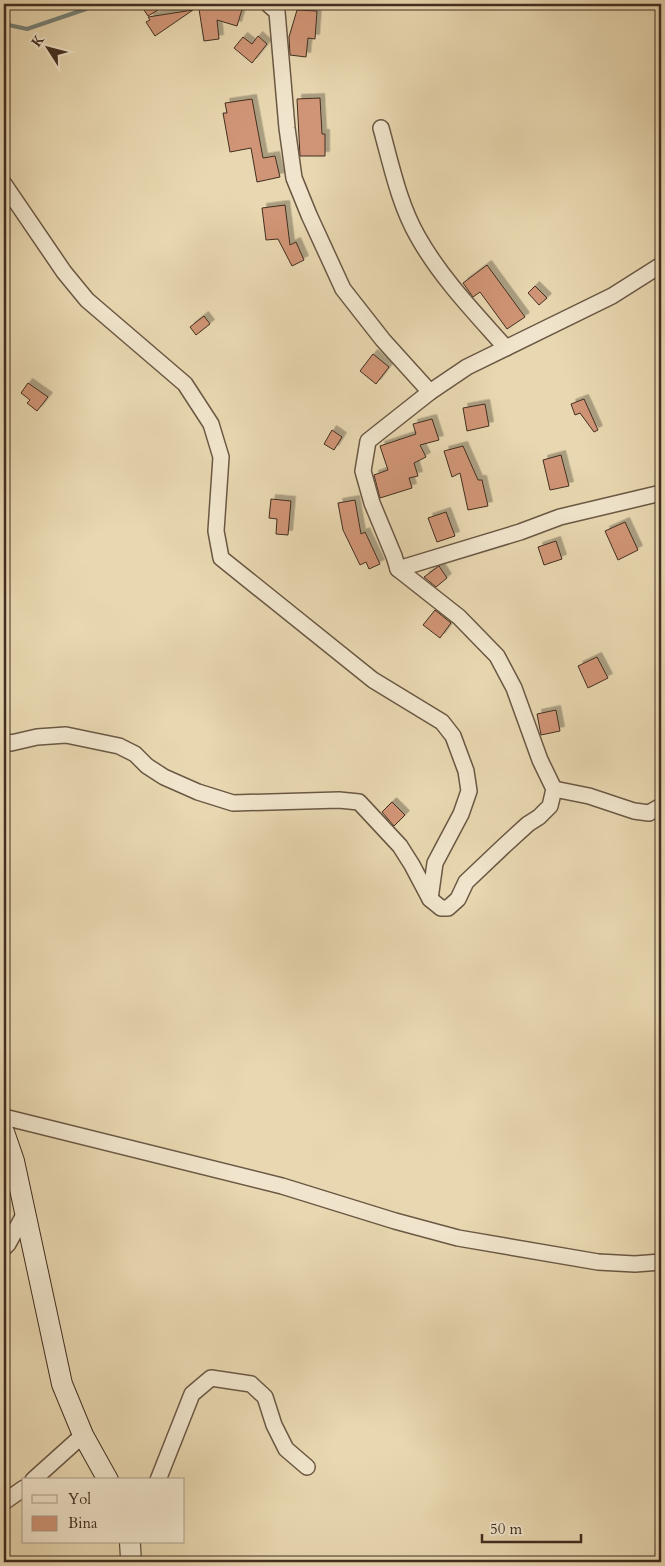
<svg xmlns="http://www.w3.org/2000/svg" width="665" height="1566" font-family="Cardo,serif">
	<defs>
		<filter id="shadow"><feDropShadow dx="4.5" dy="-4.5" stdDeviation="0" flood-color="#0004"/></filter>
	</defs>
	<rect width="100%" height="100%" fill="#e8d7b0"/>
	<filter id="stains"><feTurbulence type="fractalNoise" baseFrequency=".004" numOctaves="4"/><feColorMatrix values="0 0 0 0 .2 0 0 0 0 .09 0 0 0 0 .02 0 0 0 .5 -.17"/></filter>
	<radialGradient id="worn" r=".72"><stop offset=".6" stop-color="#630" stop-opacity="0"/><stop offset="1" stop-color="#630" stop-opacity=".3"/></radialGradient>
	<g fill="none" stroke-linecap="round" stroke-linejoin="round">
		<!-- stream -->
		<polyline stroke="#758177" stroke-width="4" points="4,24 27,29 86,9 89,4"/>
	</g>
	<!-- building -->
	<g fill="#d09576" stroke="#412e20" filter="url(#shadow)">
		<polygon points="140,4 168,4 148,16"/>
		<polygon points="228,4 243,6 237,26 217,20 219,39 204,41 199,9 228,5"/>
		<polygon points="193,10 155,36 146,22 150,20 148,17"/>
		<polygon points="297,10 317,11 315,39 308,38 306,57 290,55 289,37"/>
		<polygon points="258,36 267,44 252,63 234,48 243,37 252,44"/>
		<polygon points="320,98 322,134 325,134 325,156 300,156 297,99"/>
		<polygon points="252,99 263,158 275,156 280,177 257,182 251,148 230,152 223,113 227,113 225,103"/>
		<polygon points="285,205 290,245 296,242 304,260 292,266 278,239 266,240 262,208"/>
		<polygon points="487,265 525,317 507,329 480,292 473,297 463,283"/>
		<polygon points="535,286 547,298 539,305 528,293"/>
		<polygon points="204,316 210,324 196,335 190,327"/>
		<polygon points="373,354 389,367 376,384 360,371"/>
		<polygon points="28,383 48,397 37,411 27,403 30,400 21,393"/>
		<polygon points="584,399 598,430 594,432 580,413 575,415 571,404"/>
		<polygon points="485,404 489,426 467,431 463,408"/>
		<polygon points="432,419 439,440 420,445 426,457 414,463 418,476 409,478 412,488 380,498 374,475 388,470 380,446 416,434 413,424"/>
		<polygon points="332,430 342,437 334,450 324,444"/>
		<polygon points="463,446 478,480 482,480 488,506 468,510 460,473 452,477 444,451"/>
		<polygon points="561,455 569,486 550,490 543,460"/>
		<polygon points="271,499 291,501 288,535 276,534 277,519 269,518"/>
		<polygon points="355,500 361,534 365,532 380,564 369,569 366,562 360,565 343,530 338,503"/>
		<polygon points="446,512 455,536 437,542 428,518"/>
		<polygon points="625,522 638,550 618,560 605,531"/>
		<polygon points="556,541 562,559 544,565 538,547"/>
		<polygon points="439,566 447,578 436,587 424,577"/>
		<polygon points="435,610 451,623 440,638 423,625"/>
		<polygon points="597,657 608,678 588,688 578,666"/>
		<polygon points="556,710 560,731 541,735 537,714"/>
		<polygon points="392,802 405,815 394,826 382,812"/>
	</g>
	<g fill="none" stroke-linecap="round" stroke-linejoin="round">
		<!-- street casing -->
		<g stroke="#6b5844" stroke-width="18">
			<g id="street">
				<polyline points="268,4 277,12 287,128 294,178 309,215 343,289 383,340 430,392"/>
				<path d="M381,128C391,164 399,204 418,237C441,278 475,313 506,348"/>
				<polyline points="4,184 64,272 87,300 185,384 211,424 221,457 216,531 221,558 373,680 442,722 453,736 466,771 469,791 461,814 435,863 430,899"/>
				<polyline points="398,569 520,532 560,517 661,493"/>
				<polyline points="4,741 11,743 37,737 66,735 119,746 135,754 147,766 164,777 198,792 233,803 339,800 359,802 400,846 412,865 430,899 441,908 448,908 458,899 466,882 505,845 528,824 539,817 550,806 554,789 540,760 514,688 497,656 459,617 398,569 394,556 372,503 363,471 368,441 430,392 467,367 612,296 661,265"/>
				<polyline points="554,789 589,796 634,811 649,813 661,806"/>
				<polyline points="4,1117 282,1186 395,1221 458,1238 598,1262 635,1264 661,1262"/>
				<polyline points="4,1248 8,1244 25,1213"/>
				<polyline points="33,1480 83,1435"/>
				<polyline points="158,1480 192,1394 211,1378 251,1384 265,1397 274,1425 286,1449 307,1467"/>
				<polyline points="4,1502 24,1488"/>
			</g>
		</g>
		<!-- secondary casing -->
		<g stroke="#412e20" stroke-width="22">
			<g id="secondary">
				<polyline points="4,1132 14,1161 62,1384 83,1435 108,1480"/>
				<polyline points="130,1542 131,1562"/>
			</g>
		</g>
		<!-- street -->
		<use href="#street" stroke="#f0e5cc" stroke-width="15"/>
		<!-- secondary -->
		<use href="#secondary" stroke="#f0e5cc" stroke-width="20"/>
	</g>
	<!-- margin -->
	<rect width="665" height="1566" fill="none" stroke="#e8d7b0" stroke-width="20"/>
	<rect x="5" y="5" width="655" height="1556" fill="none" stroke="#412e20" stroke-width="2.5"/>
	<rect x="10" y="10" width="645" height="1546" fill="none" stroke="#412e20"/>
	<!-- legend -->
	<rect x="22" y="1478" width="162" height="65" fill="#f0e5cc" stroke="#aa9c87"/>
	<rect x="32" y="1495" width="25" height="8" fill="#f0e5cc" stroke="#aa9c87"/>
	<text x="68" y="1504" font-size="15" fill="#412e20">Yol</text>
	<rect x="32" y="1516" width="25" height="15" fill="#d09576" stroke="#aa9c87"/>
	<text x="68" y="1528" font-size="15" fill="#412e20">Bina</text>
	<!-- north arrow -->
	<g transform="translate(48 48) rotate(306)" stroke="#f0e5cc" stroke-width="4" paint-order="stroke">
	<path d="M0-4L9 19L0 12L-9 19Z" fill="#412e20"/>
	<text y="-8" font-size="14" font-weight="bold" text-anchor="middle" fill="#412e20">K</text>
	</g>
	<!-- scale -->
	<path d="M482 1534v8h99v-8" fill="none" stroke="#412e20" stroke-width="2.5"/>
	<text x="490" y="1534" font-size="15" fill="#412e20" stroke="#f0e5cc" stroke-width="4" paint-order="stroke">50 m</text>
	<rect width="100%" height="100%" filter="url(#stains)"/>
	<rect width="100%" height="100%" fill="url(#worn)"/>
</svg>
